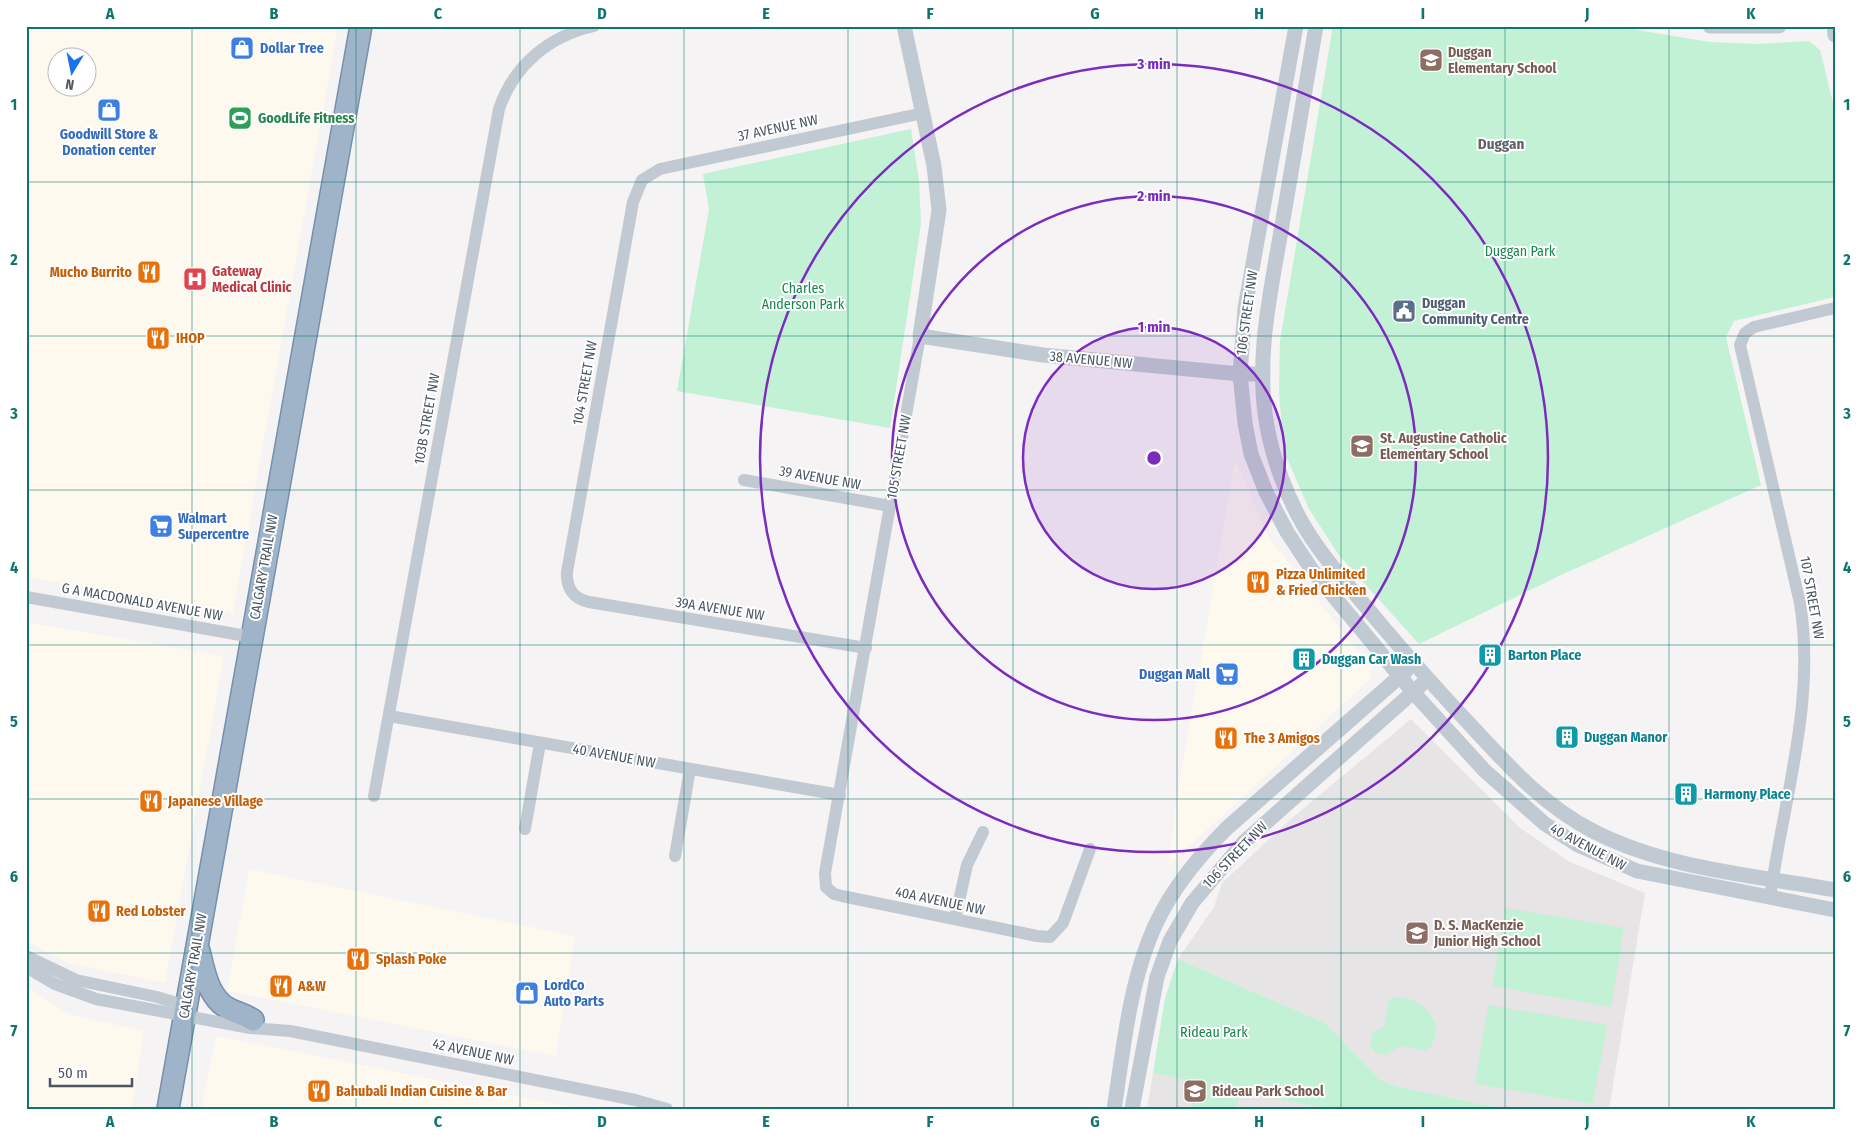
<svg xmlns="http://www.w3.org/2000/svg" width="1861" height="1135" font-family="'Fira Sans Condensed',sans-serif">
	<rect width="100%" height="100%" fill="#f5f3f3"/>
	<!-- commercial -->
	<g fill="#fdf9ef" fill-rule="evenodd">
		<path d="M26,26H338L233,612L26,577ZM58,58H88V88H58Z"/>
		<polygon points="1235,460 1269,538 1371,668 1370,679 1168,866 1179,785"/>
		<polygon points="26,622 224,656 165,983 68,963 26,941"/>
		<polygon points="249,869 575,936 556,1056 227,991"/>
		<polygon points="26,986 69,1014 144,1031 132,1109 26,1109"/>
		<polygon points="216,1036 581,1109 201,1109"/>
	</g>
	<!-- education -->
	<g fill="#e6e4e5">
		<polygon points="1411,719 1520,828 1570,862 1645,893 1609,1109 1506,1109 1399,1087 1380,1080 1325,1023 1178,959 1214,907 1222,883 1291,819"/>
		<polygon points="1153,1073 1328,1109 1147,1109"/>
	</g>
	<!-- green -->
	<g fill="#c3f1d5">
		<polygon points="1333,26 1613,26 1710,42 1757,44 1809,41 1820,50 1835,111 1835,297 1734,321 1726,337 1761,485 1559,576 1419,644 1338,554 1309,509 1284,451 1279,392 1280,341"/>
		<polygon points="911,129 919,181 921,224 890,428 677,391 709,209 703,174"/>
		<polygon points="1505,908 1624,928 1611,1007 1492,986"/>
		<polygon points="1178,959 1325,1023 1380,1080 1399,1087 1506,1109 1328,1109 1240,1091 1236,1109 1192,1109 1196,1082 1153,1073 1165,998"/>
		<path d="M1395,997C1424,997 1450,1025 1427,1051L1399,1046L1386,1055L1376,1053L1370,1046L1372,1034L1384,1026L1389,1000Z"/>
		<polygon points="1488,1005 1607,1025 1593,1104 1475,1084"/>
	</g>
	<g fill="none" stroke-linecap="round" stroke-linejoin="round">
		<!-- trunk casing -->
		<g stroke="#7690ad" stroke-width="24">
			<g id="trunk">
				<path d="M199,951C204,971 208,998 229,1009C237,1013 246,1015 253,1020"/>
				<polyline points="168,1109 361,26"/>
			</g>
		</g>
		<!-- minor -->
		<g stroke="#c1cad2" stroke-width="12">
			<polyline points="920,336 825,873 826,887 834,894 842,896 1037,936 1050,937 1063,923 1090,849"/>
			<polyline points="744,480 890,506"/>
			<polyline points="26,597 252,637"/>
			<path d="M866,648L589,602C574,599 566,588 567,572L633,202L642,180L660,169L923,113"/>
			<polyline points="389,716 840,795"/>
			<path d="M374,796L499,109C514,65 549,36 594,26"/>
			<polyline points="525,829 540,743"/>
			<polyline points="675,856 690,769"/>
			<path d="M1770,898C1783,801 1816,703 1800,603L1740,345L1745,333L1754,327L1835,308"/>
			<polyline points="955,919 967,865 983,832"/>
			<polyline points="26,956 76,980 157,997 190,1007"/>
			<polyline points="26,967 55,984 96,999 250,1028 290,1031 635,1100 667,1109"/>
		</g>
		<!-- tertiary -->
		<g stroke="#c1cad2" stroke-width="15">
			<polyline points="904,26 934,166 939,210 920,336 1043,355 1240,374 1263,374"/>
			<polyline points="1296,26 1245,308 1240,374 1245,423 1251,454 1266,492 1287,532 1312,570 1413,692 1484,770 1545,824 1578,845 1637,871 1835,910"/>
			<path d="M1316,26C1304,95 1293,163 1281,231C1270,295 1255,361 1267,426C1273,460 1287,497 1304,526C1324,560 1353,590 1377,620C1409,658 1442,695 1476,731C1511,769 1546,807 1593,831C1666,869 1754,875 1835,890"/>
			<polyline points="1710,26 1779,26"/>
			<polyline points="1834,26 1835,35"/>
			<path d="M1114,1109C1123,1053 1128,994 1149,940C1165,897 1195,860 1227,828L1406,671"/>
			<polyline points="1132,1109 1157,977 1170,941 1192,903 1244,842 1421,685"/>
		</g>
		<!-- trunk -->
		<use href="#trunk" stroke="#9fb4c9" stroke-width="21"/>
	</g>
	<!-- grid -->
	<path fill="none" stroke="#0f766e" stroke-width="1" stroke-opacity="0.55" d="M192,26V1109M356,26V1109M520,26V1109M684,26V1109M848,26V1109M1013,26V1109M1177,26V1109M1341,26V1109M1505,26V1109M1669,26V1109M26,182H1835M26,336H1835M26,490H1835M26,645H1835M26,799H1835M26,953H1835"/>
	<!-- distance rings -->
	<circle cx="1154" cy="458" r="131" fill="#7b2cbf" fill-opacity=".12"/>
	<g fill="none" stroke="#7b2cbf" stroke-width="2.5">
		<circle cx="1154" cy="458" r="131"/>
		<circle cx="1154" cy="458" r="262"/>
		<circle cx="1154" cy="458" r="394"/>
	</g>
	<!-- icons -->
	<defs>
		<g id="shop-square" transform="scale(1.25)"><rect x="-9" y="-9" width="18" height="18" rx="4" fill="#3f7fe0" stroke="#fff"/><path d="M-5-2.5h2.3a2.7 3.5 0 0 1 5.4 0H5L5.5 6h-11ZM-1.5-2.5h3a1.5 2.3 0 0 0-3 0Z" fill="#fff"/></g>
		<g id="school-square" transform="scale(1.25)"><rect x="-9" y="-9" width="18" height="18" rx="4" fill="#8d6e63" stroke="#fff"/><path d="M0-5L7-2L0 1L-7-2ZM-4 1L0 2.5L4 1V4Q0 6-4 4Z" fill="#fff"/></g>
		<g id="stadium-square" transform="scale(1.25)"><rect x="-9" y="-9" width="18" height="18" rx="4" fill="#2e9e5b" stroke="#fff"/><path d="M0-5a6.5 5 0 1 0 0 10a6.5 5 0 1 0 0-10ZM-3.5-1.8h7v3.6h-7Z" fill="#fff"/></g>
		<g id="restaurant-square" transform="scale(1.25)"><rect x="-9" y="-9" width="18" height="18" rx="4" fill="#e8710a" stroke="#fff"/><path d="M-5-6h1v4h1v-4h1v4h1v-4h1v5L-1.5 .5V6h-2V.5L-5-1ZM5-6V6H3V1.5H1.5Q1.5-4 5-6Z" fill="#fff"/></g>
		<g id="hospital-square" transform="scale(1.25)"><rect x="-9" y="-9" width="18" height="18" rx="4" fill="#e0444e" stroke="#fff"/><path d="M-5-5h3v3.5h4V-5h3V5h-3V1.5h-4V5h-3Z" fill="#fff"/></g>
		<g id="civic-square" transform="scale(1.25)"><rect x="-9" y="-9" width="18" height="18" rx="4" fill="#5c6f8a" stroke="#fff"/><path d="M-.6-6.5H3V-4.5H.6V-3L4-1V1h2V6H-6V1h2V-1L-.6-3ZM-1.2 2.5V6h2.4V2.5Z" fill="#fff"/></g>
		<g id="supermarket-square" transform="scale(1.25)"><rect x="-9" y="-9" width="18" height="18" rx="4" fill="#3f7fe0" stroke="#fff"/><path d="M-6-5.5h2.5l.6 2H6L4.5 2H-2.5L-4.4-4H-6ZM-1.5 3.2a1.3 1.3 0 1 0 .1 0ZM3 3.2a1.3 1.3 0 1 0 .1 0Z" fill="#fff"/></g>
		<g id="building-square" transform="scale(1.25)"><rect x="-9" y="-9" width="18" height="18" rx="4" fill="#0f9aa8" stroke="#fff"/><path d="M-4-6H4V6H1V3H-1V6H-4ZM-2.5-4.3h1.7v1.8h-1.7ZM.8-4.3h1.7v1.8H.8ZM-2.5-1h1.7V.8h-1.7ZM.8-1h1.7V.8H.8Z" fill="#fff"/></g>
	</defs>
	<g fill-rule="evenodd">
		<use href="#shop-square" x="242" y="48"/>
		<use href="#school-square" x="1431" y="60"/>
		<use href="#shop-square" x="109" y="110"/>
		<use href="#stadium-square" x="240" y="118"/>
		<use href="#restaurant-square" x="149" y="272"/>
		<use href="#hospital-square" x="195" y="279"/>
		<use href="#civic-square" x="1404" y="311"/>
		<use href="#restaurant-square" x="158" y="338"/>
		<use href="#school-square" x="1362" y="446"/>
		<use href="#supermarket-square" x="161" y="526"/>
		<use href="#restaurant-square" x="1258" y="582"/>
		<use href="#building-square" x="1490" y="655"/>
		<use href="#building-square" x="1304" y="659"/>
		<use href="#supermarket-square" x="1227" y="674"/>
		<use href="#building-square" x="1567" y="737"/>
		<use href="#restaurant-square" x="1226" y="738"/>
		<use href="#building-square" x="1686" y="794"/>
		<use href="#restaurant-square" x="151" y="801"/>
		<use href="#restaurant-square" x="99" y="911"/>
		<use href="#school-square" x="1417" y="933"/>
		<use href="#restaurant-square" x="358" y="959"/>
		<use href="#restaurant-square" x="281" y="986"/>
		<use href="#shop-square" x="527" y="993"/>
		<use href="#restaurant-square" x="319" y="1091"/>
		<use href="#school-square" x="1195" y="1091"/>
	</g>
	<g text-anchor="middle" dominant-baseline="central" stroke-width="4" stroke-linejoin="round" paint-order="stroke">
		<!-- shop labels -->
		<g font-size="14" font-weight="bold" fill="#366cbe" stroke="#fff" text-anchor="start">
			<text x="260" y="48">Dollar Tree</text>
			<text x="109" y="134" text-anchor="middle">Goodwill Store &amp;<tspan x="109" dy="16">Donation center</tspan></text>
			<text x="178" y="518">Walmart<tspan x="178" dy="16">Supercentre</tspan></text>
			<text x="1210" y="674" text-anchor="end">Duggan Mall</text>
			<text x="544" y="985">LordCo<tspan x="544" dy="16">Auto Parts</tspan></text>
		</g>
		<!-- education labels -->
		<g font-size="14" font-weight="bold" fill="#785e54" stroke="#fff" text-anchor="start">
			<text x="1448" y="52">Duggan<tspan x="1448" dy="16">Elementary School</tspan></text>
			<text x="1380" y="438">St. Augustine Catholic<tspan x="1380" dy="16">Elementary School</tspan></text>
			<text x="1434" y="925">D. S. MacKenzie<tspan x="1434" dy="16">Junior High School</tspan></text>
			<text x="1212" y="1091">Rideau Park School</text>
		</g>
		<!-- leisure labels -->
		<g font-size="14" font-weight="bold" fill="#27864d" stroke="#fff" text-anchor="start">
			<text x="258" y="118">GoodLife Fitness</text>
		</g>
		<!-- street labels -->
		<g font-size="14" fill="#4a5661" stroke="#fff">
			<text transform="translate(778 128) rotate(-12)">37 AVENUE NW</text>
			<text transform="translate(1247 313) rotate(-82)">106 STREET NW</text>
			<text transform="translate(1091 360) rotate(5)">38 AVENUE NW</text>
			<text transform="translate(585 383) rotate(-80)">104 STREET NW</text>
			<text transform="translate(427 419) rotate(-80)">103B STREET NW</text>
			<text transform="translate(899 457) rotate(-80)">105 STREET NW</text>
			<text transform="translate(820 478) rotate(10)">39 AVENUE NW</text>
			<text transform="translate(264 567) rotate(-80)">CALGARY TRAIL NW</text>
			<text transform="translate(1812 598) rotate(80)">107 STREET NW</text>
			<text transform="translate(142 602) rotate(10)">G A MACDONALD AVENUE NW</text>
			<text transform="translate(720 609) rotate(9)">39A AVENUE NW</text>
			<text transform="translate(614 756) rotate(10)">40 AVENUE NW</text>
			<text transform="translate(1588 847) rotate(28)">40 AVENUE NW</text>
			<text transform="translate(1235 855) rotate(-46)">106 STREET NW</text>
			<text transform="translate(940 901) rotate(12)">40A AVENUE NW</text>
			<text transform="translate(193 966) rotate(-80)">CALGARY TRAIL NW</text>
			<text transform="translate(473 1052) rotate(12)">42 AVENUE NW</text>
		</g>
		<!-- park labels -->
		<g font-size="14" fill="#17864f" stroke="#fff">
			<text x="1520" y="251">Duggan Park</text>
			<text x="803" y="288">Charles<tspan x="803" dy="16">Anderson Park</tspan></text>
			<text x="1214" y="1032">Rideau Park</text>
		</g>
		<!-- health labels -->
		<g font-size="14" font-weight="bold" fill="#be3a42" stroke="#fff" text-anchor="start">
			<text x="212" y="271">Gateway<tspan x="212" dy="16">Medical Clinic</tspan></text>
		</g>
		<!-- food labels -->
		<g font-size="14" font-weight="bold" fill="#c56008" stroke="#fff" text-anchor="start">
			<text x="132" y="272" text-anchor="end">Mucho Burrito</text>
			<text x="176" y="338">IHOP</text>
			<text x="1276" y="574">Pizza Unlimited<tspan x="1276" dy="16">&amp; Fried Chicken</tspan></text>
			<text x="1244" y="738">The 3 Amigos</text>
			<text x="168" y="801">Japanese Village</text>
			<text x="116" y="911">Red Lobster</text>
			<text x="376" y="959">Splash Poke</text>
			<text x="298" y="986">A&amp;W</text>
			<text x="336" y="1091">Bahubali Indian Cuisine &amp; Bar</text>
		</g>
		<!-- service labels -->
		<g font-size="14" font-weight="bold" fill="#4e5e75" stroke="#fff" text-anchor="start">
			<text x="1422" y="303">Duggan<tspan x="1422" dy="16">Community Centre</tspan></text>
		</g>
		<!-- culture labels -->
		<g font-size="14" font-weight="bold" fill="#0d838f" stroke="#fff" text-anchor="start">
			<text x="1508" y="655">Barton Place</text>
			<text x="1322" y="659">Duggan Car Wash</text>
			<text x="1584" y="737">Duggan Manor</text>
			<text x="1704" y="794">Harmony Place</text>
		</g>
		<!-- neighbourhood labels -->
		<g font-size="15" font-weight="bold" fill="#5f6368" stroke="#fff">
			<text x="1501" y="144">Duggan</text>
		</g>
	</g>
	<circle cx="1154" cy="458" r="8" fill="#7b2cbf" stroke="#fff" stroke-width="2.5"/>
	<g font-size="15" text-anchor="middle" font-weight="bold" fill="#7b2cbf" stroke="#fff" stroke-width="4" stroke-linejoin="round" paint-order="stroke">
		<text x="1154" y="69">3 min</text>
		<text x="1154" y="201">2 min</text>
		<text x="1154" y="332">1 min</text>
	</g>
	<!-- border -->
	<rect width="1861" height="1135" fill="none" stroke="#ffffff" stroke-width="55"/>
	<!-- north arrow -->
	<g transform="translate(72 72) rotate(190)"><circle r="24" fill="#ffffff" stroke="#b7bbc0"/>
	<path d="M0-4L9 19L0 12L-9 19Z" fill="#1a73e8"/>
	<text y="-8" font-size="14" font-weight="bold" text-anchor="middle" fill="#4a5661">N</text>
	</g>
	<!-- scale -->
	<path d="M50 1078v8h82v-8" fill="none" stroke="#4a5661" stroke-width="2.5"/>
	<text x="58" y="1078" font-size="15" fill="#4a5661" stroke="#ffffff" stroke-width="4" paint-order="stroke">50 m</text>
	<rect x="28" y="28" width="1806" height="1080" fill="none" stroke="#0f766e" stroke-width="2"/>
	<g font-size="16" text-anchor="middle" font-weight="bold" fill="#0f766e">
		<text x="110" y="19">A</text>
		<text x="274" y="19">B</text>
		<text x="438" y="19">C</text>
		<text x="602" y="19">D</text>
		<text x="766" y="19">E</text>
		<text x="930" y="19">F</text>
		<text x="1095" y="19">G</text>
		<text x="1259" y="19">H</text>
		<text x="1423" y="19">I</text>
		<text x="1587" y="19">J</text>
		<text x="1751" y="19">K</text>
		<text x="14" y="110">1</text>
		<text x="1847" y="110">1</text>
		<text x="14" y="265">2</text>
		<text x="1847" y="265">2</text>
		<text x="14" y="419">3</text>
		<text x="1847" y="419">3</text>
		<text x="14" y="573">4</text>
		<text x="1847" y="573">4</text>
		<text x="14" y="727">5</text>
		<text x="1847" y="727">5</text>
		<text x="14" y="882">6</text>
		<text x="1847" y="882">6</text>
		<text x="14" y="1036">7</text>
		<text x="1847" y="1036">7</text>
		<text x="110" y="1127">A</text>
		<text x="274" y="1127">B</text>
		<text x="438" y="1127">C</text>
		<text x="602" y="1127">D</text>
		<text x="766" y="1127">E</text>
		<text x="930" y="1127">F</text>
		<text x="1095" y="1127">G</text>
		<text x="1259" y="1127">H</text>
		<text x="1423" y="1127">I</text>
		<text x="1587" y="1127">J</text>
		<text x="1751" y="1127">K</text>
	</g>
</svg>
